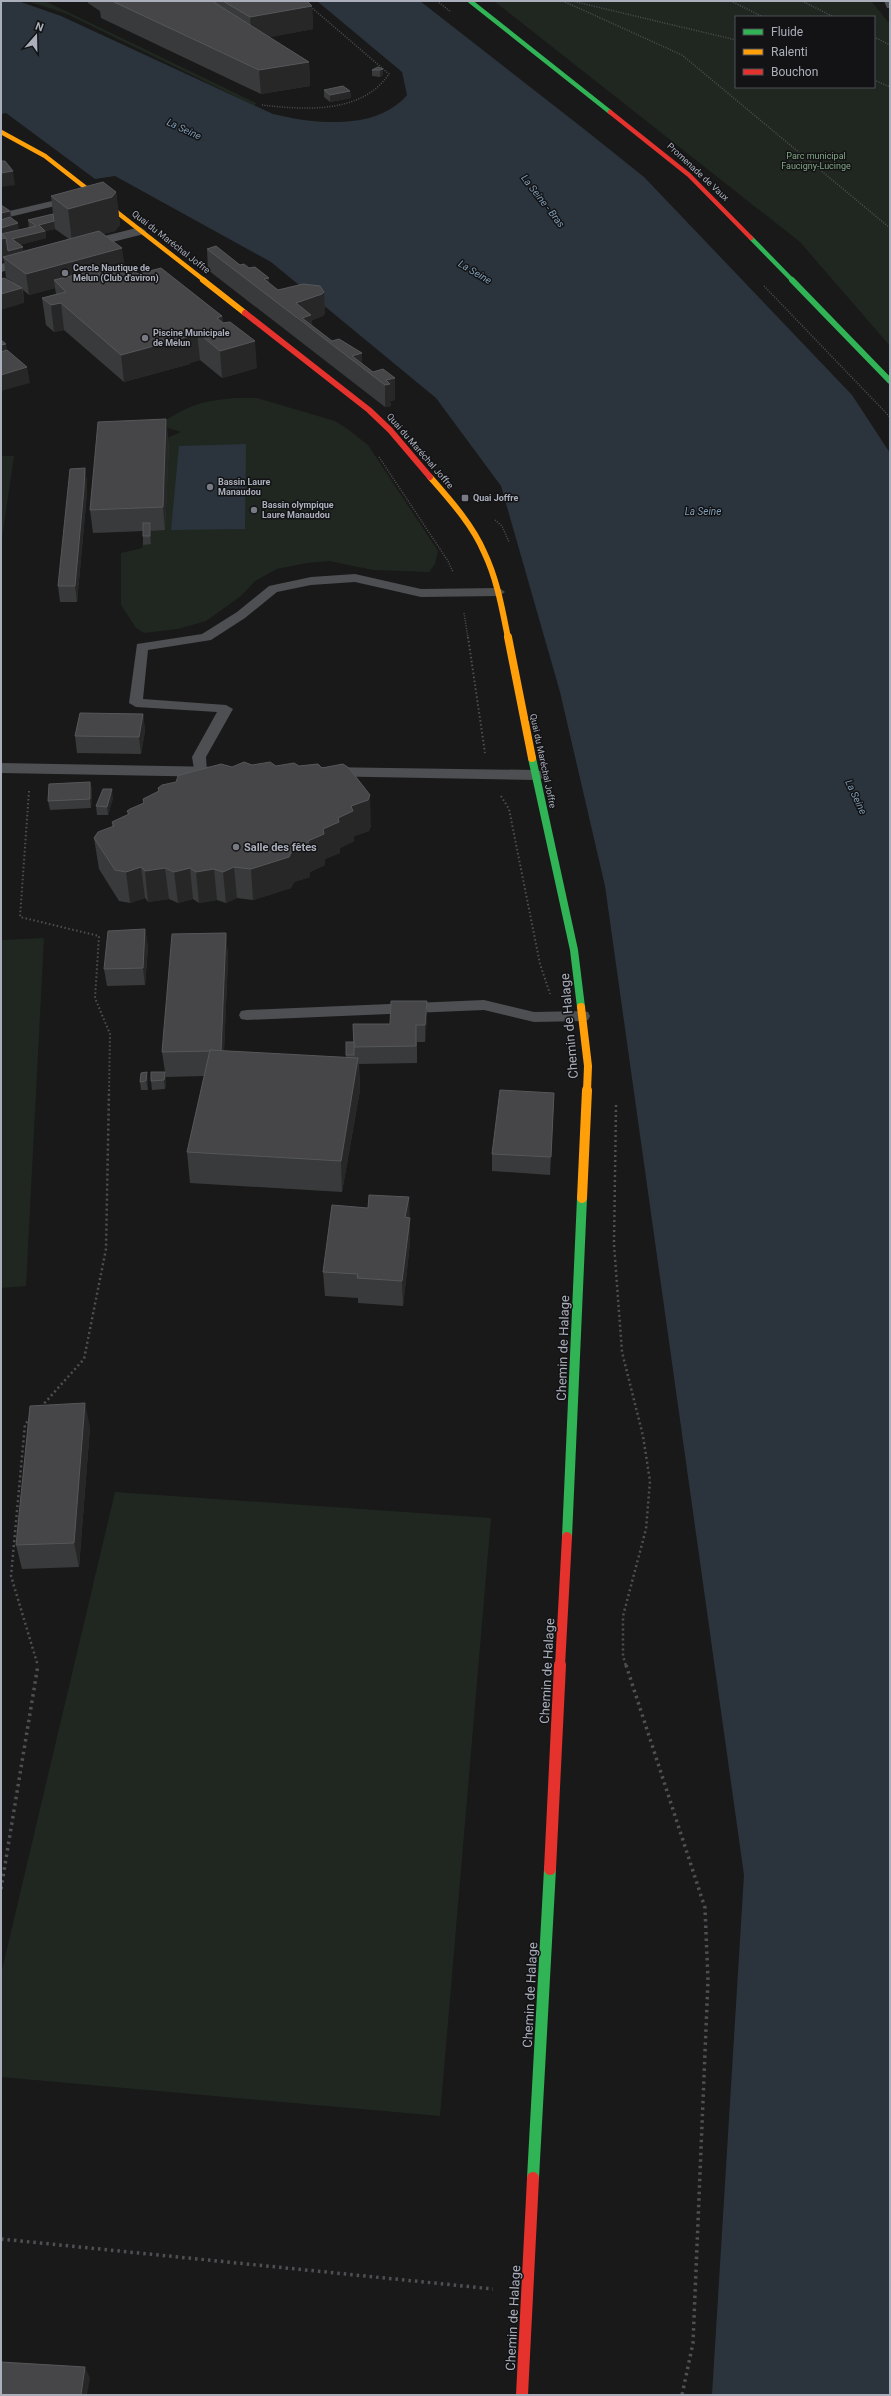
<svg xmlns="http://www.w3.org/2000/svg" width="891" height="2396" font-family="Roboto,sans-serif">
	<rect width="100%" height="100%" fill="#191919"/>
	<!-- green -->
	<g fill="#1f2720" fill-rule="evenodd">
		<polygon points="27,1 47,2 256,103 255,106 67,14"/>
		<path d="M494,1H871L890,24V346L800,242ZM736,17H874V87H736Z"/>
		<path d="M234,398H257L335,421L349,430L368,445L438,551L435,564L429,572L373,570L329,561L307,563L277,569L255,581L241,596L206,621L178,629L144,633L136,628L121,605V553L142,548L144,531L93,533L168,442L169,437L181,432L158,425C190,405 197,402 234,398Z"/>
		<polygon points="1,456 14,456 1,545"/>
		<polygon points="44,938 26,1286 1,1288 1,940"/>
		<polygon points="115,1492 491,1518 440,2116 1,2077 1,1974"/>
	</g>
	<!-- water -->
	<g fill="#2b343c">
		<path d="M1,1H18L61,16L273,114C314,124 377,131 407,95L402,72L317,1H420L584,129L644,177L852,395L890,453V2395H712L744,1875L605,886L560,692L501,486L436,398L271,262L115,176L95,179L6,113L1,114Z"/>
		<polygon points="246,444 245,529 171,530 179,446"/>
	</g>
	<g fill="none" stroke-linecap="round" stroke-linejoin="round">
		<!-- path-far3 -->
		<g stroke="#4f5054" stroke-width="1.5" stroke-dasharray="1 1.5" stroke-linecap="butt">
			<polyline points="437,1 451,12"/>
			<polyline points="563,1 682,55 890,228"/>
			<polyline points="572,1 736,40"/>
			<polyline points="731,1 763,17"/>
			<polyline points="802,1 834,17"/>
			<polyline points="874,37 890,45"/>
			<polyline points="874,80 890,87"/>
			<path d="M262,105C305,110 362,114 389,74L311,7"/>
			<polyline points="764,286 890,417"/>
			<polyline points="379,457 448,561 453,572"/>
			<polyline points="495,520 502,526 509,542"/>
			<polyline points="464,613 468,638"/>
		</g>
		<!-- path-far2 -->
		<g stroke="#4f5054" stroke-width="2" stroke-dasharray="1.5 2.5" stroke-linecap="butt">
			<polyline points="468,637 485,753"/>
			<polyline points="29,791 20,917 99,936 95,998 110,1034 109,1091"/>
			<polyline points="501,796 509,809 540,964 550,994"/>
		</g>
		<!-- path-far1 -->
		<g stroke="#4f5054" stroke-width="2.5" stroke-dasharray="2 3" stroke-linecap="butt">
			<polyline points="616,1105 614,1244 622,1352 643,1436 650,1481 646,1529 623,1616 623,1656 626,1666"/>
			<polyline points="41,1407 84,1359 106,1249 109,1090"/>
			<polyline points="31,1418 25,1424 11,1576 38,1666"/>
		</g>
		<!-- path -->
		<g stroke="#4f5054" stroke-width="3.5" stroke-dasharray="2.5 4" stroke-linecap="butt">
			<polyline points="626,1665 705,1908 708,1980 693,2343 682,2395"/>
			<polyline points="1,1889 38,1665"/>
			<polyline points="1,2239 493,2289"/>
		</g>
		<!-- lane -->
		<g fill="#4d4f52" fill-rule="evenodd">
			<polygon points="884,1 890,1 890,8 887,8"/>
			<polygon points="73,196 76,197 76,201 1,219 1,213"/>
			<polygon points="355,574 421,589 499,588 505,592 499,596 421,597 355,582 311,585 277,592 245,618 211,640 148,650 143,699 226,705 233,709 206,757 207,772 205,775 195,775 192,757 217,712 136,707 129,703 137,644 202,634 237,612 269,586 311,577"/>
			<polygon points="484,1000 534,1012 582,1011 588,1012 590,1016 588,1020 582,1021 534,1022 484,1010 247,1020 241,1019 239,1015 241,1011 247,1010"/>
		</g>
		<!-- street -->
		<g fill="#4d4f52" fill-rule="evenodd">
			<polygon points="140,227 146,231 144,234 81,250 75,246 77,243"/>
			<polygon points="33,255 38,256 39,259 38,262 1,272 1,264"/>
			<polygon points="1,763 220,767 226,768 229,772 226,776 220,777 1,773"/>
			<polygon points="322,767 535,770 541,771 544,775 541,779 535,780 316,776 313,772 316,768"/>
		</g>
		<!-- fast-far4 -->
		<g stroke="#30b455" stroke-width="4.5">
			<polyline points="470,1 610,112"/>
			<polyline points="751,238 793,281"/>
		</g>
		<!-- fast-far3 -->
		<polyline stroke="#30b455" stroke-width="6" points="792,280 890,381"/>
		<!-- fast-far2 -->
		<polyline stroke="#30b455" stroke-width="8" points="532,758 574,950 581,1007"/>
		<!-- fast-far1 -->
		<polyline stroke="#30b455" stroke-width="10" points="567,1537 582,1198"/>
		<!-- fast -->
		<polyline stroke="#30b455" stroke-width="12" points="533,2178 550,1869"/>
		<!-- slow-far3 -->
		<polyline stroke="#ff9f0a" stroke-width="4.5" points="1,132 45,156 205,281"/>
		<!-- slow-far2 -->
		<g stroke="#ff9f0a" stroke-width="6">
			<polyline points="203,280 245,313"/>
			<path d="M430,477C450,500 472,524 484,552C497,579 502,608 508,638"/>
		</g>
		<!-- slow-far1 -->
		<g stroke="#ff9f0a" stroke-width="8">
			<polyline points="508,637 532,758"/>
			<polyline points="581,1007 588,1066 587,1091"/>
		</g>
		<!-- slow -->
		<polyline stroke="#ff9f0a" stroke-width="10" points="582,1198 587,1090"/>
		<!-- jam-far3 -->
		<polyline stroke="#e5322d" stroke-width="4.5" points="610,112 689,175 751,238"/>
		<!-- jam-far2 -->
		<polyline stroke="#e5322d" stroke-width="6" points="245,313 369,410 390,430 430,477"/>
		<!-- jam-far1 -->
		<polyline stroke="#e5322d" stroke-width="10" points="560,1666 567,1537"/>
		<!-- jam -->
		<g stroke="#e5322d" stroke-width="12">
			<polyline points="550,1869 560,1665"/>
			<polyline points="522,2395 533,2178"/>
		</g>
	</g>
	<!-- wall -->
	<g fill="#393a3b" fill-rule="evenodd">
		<polygon points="88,1 307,1 312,6 313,29 269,37 309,62 310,86 261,94 101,18 100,11 88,3"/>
		<polygon points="378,67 383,75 380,77 372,76 372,70"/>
		<polygon points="324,90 350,91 351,98 330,102 324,97"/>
		<path d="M116,192L120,225L115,231L103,234L125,268L118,270L121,273L138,274L222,316L223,322L257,368L222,378L200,360L190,363V364L124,382L64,330L54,332L46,325L42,298L56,294L55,288L29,295L23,290L24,303L12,282L6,278L4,260L1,261L10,211L11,217L19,230L29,228L28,220L53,214L51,196ZM55,229L69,239L23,251L19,245L46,238V231Z"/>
		<polygon points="207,249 269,278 269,284 278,290 324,292 325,313 323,316 312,320 312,325 332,341 362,353 362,363 373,372 383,369 395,400 390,401 391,406 385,407 208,270"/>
		<polygon points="169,442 165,530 151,531 151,544 143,545 143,531 93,533 90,510"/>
		<polygon points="85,468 87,484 86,504 77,602 60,602 58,586"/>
		<polygon points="143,714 145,731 141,754 77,753 75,736"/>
		<polygon points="90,782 92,790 91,808 50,810 48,801"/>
		<polygon points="158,788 371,826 369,831 354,836 354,841 340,848 340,853 325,859 325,865 310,872 310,877 294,882 291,888 253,900 237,898 226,903 217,900 199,903 193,899 178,903 169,899 148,902 145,898 130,903 119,901 99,869 94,838 112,827 112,822 128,815 127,811 143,803 143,799 159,792"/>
		<polygon points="113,798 108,815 97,815 96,806"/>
		<polygon points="145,929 148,947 145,985 107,986 104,969"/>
		<polygon points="226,933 228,958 224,1051 346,1058 346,1042 354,1042 390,1024 427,1001 427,1018 425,1042 417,1042 417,1063 359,1064 360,1090 342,1192 190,1183 187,1152 204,1076 166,1077 166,1081 165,1089 152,1090 151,1081 165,1072 162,1052"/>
		<polygon points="148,1081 148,1090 141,1090 140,1082"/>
		<polygon points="554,1093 550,1175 492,1171 492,1154"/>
		<polygon points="409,1197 410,1243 403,1306 358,1303 358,1298 325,1296 323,1272 368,1208"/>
		<polygon points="90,1427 79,1567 22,1569 16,1545"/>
	</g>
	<!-- shaded-wall -->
	<g fill="#272727">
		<polygon points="312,6 313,29 252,41 250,17"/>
		<polygon points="309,62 310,86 261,94 259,70"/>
		<polygon points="383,69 383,75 380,77 380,70"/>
		<polygon points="350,91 351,98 330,102 330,95"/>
		<polygon points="13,171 15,185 1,187 1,173"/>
		<polygon points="116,192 120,225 115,231 72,242 68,209"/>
		<polygon points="10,211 12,225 18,223 20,237 39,225 54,221 55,229 46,231 46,238 13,247 23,247 24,255 3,257 4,260 1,261 1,213"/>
		<polygon points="122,248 125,268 60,286 54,280 55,288 29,295 26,274"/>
		<polygon points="269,278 270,298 264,279"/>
		<polygon points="22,288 24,303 1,310 1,294"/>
		<polygon points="324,292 325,313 323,316 312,320 312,330 296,318 296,303"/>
		<polygon points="61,303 64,330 54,332 51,305"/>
		<polygon points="222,316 225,343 217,318"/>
		<polygon points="197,332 200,360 190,363 190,364 124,382 121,355"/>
		<polygon points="255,341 257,368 222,378 220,351"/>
		<polygon points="6,344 9,366 1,368 1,345"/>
		<polygon points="362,353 362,368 352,356"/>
		<polygon points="27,367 30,383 1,391 1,375"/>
		<polygon points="395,378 395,400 390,401 391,406 385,407 385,385 386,380"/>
		<polygon points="166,419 169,442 165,530 163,507"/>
		<polygon points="85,468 87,484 86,504 77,602 75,586"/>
		<polygon points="150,523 151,531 151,544 150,536"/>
		<polygon points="143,714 145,731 141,754 139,737"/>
		<polygon points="90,782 92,790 91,808 90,799"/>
		<polygon points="112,789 113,798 108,815 107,807"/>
		<polygon points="370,795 371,826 369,831 354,836 354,841 340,848 340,853 325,859 325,865 310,872 310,877 294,882 291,888 253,900 251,869 292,851 308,841 323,829 338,818 351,806"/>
		<polygon points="141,867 145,898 130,903 126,872"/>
		<polygon points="234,867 237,898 226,903 223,872"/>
		<polygon points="165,868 169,899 148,902 145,871"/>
		<polygon points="190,868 193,899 178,903 174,872"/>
		<polygon points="214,869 217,900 199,903 196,872"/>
		<polygon points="145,929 148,947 145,985 143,968"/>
		<polygon points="226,933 228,958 223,1076 221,1051"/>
		<polygon points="427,1001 427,1018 425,1042 425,1025"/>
		<polygon points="358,1058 360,1090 342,1192 341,1161"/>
		<polygon points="147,1072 148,1081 148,1090 146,1081"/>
		<polygon points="165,1072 166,1081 165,1089 164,1080"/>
		<polygon points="409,1197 409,1222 405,1217"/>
		<polygon points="410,1218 410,1243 403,1306 402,1281"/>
		<polygon points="85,1403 90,1427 79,1567 74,1543"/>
		<polygon points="85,2367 90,2378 87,2395 81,2395"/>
	</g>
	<!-- building -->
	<g fill="#464648" stroke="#55575a">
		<polygon points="112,1 212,1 309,62 259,70"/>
		<polygon points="223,1 307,1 312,6 250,17"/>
		<polygon points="378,67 383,69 380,70 372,70"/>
		<polygon points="343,86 350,91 330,95 324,90"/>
		<polygon points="1,161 5,161 13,171 1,173"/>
		<polygon points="103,182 116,192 112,197 68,209 51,196"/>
		<polygon points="1,205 10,211 1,213"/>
		<polygon points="53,214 54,221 39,225 45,231 12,239 23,247 8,251 6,238 1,234 36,226 28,220"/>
		<polygon points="10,217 18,223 1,228 1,220"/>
		<polygon points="99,231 122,248 26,274 3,257"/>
		<polygon points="1,234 6,238 1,239"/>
		<polygon points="216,246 240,265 244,264 249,268 255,267 269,278 264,279 278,290 303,284 320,286 324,292 322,294 296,303 311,315 302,318 332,341 339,339 362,353 352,356 373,372 383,369 395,378 386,380 390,384 385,385 207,249"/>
		<polygon points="113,266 121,273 133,270 138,274 161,268 222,316 217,318 223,323 230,322 255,341 220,351 197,332 186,336 187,337 121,355 61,303 51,305 42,298 66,292 54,280"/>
		<polygon points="4,278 22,288 1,294 1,279"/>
		<polygon points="1,340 6,344 1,345"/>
		<polygon points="7,350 27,367 1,375 1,352"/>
		<polygon points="166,419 163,507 90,510 98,422"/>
		<polygon points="85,468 84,488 75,586 58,586 70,469"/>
		<rect x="143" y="523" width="7" height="13"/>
		<polygon points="80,713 143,714 139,737 75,736"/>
		<polygon points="244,762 252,765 270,762 276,766 294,763 299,766 318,764 322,768 343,764 349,768 370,795 368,800 351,806 353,811 338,818 339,822 323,829 324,834 308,841 309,846 292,851 289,857 251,869 234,867 223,872 214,869 196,872 190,868 174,872 165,868 145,871 141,867 126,872 115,870 94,838 98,832 114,826 112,822 129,814 127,811 130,809 144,803 143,799 159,791 158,788 162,785 176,782 178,776 184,774 221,764 232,767"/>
		<polygon points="90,782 90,799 48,801 49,784"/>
		<polygon points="103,789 112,789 107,807 96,806"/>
		<polygon points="145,929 143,968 104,969 108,931"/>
		<polygon points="226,933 221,1051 210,1050 210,1051 162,1052 172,934"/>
		<polygon points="391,1001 427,1001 425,1025 416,1025 416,1046 354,1047 353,1024 390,1024"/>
		<rect x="346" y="1042" width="8" height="13"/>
		<polygon points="210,1050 358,1058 341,1161 187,1152"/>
		<polygon points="147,1072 146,1081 140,1082 141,1073"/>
		<polygon points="151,1072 165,1072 164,1080 151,1081"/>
		<polygon points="500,1090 554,1093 551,1157 492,1154"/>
		<polygon points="369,1195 409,1197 405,1217 410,1218 402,1281 357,1278 358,1274 323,1272 332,1205 368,1208"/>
		<polygon points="85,1403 74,1543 16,1545 30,1406"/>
		<polygon points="1,2362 85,2367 81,2395 1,2395"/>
	</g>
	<!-- markers -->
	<g fill="#777a82" stroke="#131315" stroke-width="1.5">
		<circle cx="65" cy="273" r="4"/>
		<circle cx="145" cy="338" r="4"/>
		<circle cx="210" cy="487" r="4"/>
		<rect x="461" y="494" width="8" height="8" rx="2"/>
		<circle cx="254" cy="510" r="4"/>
		<circle cx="236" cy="847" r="4"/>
	</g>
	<g text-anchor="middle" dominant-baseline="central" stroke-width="3" stroke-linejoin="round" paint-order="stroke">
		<!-- far-park labels -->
		<g font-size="9" fill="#80a782" stroke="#131315">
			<text x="816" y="156">Parc municipal<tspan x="816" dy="10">Faucigny-Lucinge</tspan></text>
		</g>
		<!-- far-street labels -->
		<g font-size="9" fill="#aaafbb" stroke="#131315">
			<text transform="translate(698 172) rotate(43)">Promenade de Vaux</text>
			<text transform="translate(171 242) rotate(38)">Quai du Maréchal Joffre</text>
			<text transform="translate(420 451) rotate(49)">Quai du Maréchal Joffre</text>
			<text transform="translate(543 761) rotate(78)">Quai du Maréchal Joffre</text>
		</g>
		<!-- far-poi labels -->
		<g font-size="9" font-weight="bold" fill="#aaafbb" stroke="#131315" text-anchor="start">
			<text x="73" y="268">Cercle Nautique de<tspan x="73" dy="10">Melun (Club d'aviron)</tspan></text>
			<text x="153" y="333">Piscine Municipale<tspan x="153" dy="10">de Melun</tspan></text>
			<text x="218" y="482">Bassin Laure<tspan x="218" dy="10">Manaudou</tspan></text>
			<text x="473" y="498">Quai Joffre</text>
			<text x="262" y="505">Bassin olympique<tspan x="262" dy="10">Laure Manaudou</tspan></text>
		</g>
		<!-- far-water labels -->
		<g font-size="10" font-style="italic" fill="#7f9db7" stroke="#131315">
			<text transform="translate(184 129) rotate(25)">La Seine</text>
			<text transform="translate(543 201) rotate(52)">La Seine - Bras</text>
			<text transform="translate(475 272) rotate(31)">La Seine</text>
			<text x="703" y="511">La Seine</text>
			<text transform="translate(856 797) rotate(65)">La Seine</text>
		</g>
		<!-- poi labels -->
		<g font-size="11" font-weight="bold" fill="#aaafbb" stroke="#131315" text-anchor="start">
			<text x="244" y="847">Salle des fêtes</text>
		</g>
		<!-- near-street labels -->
		<g font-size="13" fill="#aaafbb" stroke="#131315">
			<text transform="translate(569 1026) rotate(-95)">Chemin de Halage</text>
			<text transform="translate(563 1348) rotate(-88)">Chemin de Halage</text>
			<text transform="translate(547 1671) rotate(-87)">Chemin de Halage</text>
			<text transform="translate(530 1995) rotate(-87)">Chemin de Halage</text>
			<text transform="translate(513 2318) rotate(-87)">Chemin de Halage</text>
		</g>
	</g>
	<!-- border -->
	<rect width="891" height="2396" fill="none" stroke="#aaafbb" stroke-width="4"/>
	<!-- legend -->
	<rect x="735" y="16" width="140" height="72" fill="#131315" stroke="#4f5157"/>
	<rect x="743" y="29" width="20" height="6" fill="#30b455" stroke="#4f5157"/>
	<text x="771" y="36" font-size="12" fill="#aaafbb">Fluide</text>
	<rect x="743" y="49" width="20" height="6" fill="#ff9f0a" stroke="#4f5157"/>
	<text x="771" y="56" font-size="12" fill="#aaafbb">Ralenti</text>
	<rect x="743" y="69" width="20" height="6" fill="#e5322d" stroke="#4f5157"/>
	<text x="771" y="76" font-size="12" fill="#aaafbb">Bouchon</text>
	<!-- north arrow -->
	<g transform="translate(36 36) rotate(20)" stroke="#131315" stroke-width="3" paint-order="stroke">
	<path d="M0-3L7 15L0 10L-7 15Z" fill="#aaafbb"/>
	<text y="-6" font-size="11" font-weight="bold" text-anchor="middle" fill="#aaafbb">N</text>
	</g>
</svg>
